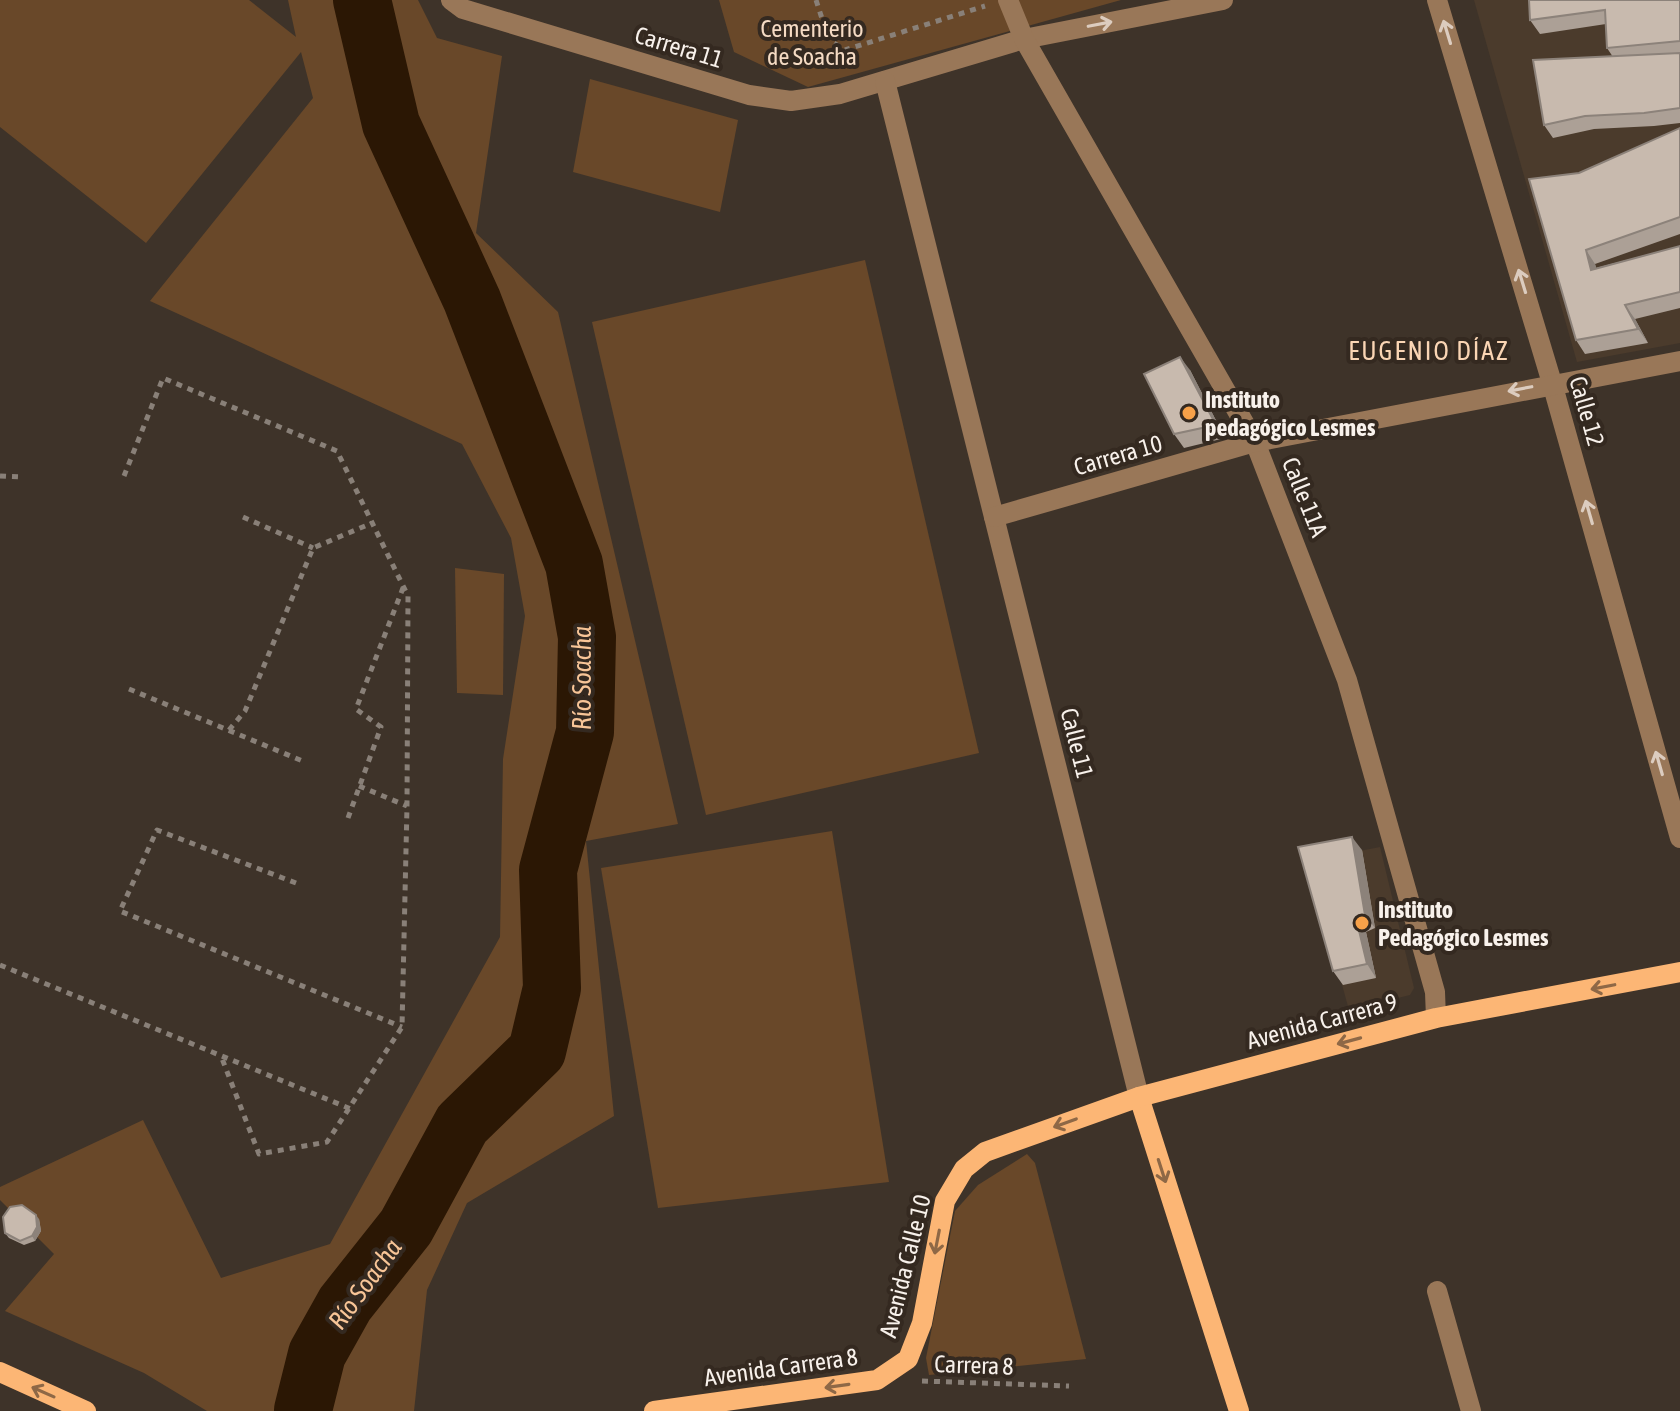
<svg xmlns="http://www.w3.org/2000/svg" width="1680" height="1411" font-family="'Asap Condensed',sans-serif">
	<rect width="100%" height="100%" fill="#3e3329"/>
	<!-- built -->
	<g fill="#4b3b2c">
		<polygon points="1474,0 1680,0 1680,343 1577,362"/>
		<polygon points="1380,847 1414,988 1410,995 1349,1010 1308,861"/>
	</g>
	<!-- green -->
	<g fill="#694829">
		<polygon points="0,0 249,0 296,37 288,0 418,0 437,38 502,56 476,233 558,312 678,824 586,841 614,1116 467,1203 427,1290 414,1411 207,1411 144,1373 5,1311 54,1254 0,1200 0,1187 143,1120 221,1278 330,1244 500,937 503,759 525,616 511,538 462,444 150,301 313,98 301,52 146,243 0,127"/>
		<polygon points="719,0 1121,0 808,87 734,52"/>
		<polygon points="590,79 738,120 720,212 573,172"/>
		<polygon points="865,260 979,753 706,815 592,322"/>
		<polygon points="455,568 504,574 503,695 457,693"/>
		<polygon points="832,831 889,1182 658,1208 601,868"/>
		<polygon points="1027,1154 1035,1163 1086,1359 929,1375 926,1358 955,1211 978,1185"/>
	</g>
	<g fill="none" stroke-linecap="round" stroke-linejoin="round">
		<!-- river -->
		<polyline stroke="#2b1704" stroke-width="58" points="303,1410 317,1354 345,1304 406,1227 462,1124 537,1051 552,988 548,870 585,732 587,637 574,564 472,300 391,124 362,0"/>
		<!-- path -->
		<g stroke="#898078" stroke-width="5" stroke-dasharray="6 6" stroke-linecap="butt">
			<polyline points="816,0 829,40 845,50 985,6"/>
			<polyline points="0,476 21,477"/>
			<polyline points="124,476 163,378 337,451 408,596 407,806 402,1027 327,1142 259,1154 221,1056"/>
			<polyline points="243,517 313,548"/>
			<polyline points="129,689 305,762"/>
			<polyline points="229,730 245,711 313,548 372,523"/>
			<polyline points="359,786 407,806"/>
			<polyline points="348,818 381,727 356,709 403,588"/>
			<polyline points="296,883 157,830 120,911 402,1027"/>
			<polyline points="0,965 351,1109"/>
			<polyline points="922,1381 1069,1386"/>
		</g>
		<!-- minor -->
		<g stroke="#997758" stroke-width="20">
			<polyline points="451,0 463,9 749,95 791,101 840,94 1024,39 1223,0"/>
			<polyline points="1008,0 1024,39 1255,442 1347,680 1435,992 1436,1018"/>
			<polyline points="1437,0 1552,383 1680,838"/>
			<polyline points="885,81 1139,1097"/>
			<polyline points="994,517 1255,442 1680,361"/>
			<polyline points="1437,1291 1471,1411"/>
		</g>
		<!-- major -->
		<g stroke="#fcb675" stroke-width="20">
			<polyline points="1139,1097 1239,1411"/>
			<polyline points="0,1372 86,1411"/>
			<polyline points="654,1411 877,1380 908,1359 922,1323 945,1201 964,1169 985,1152 1139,1097 1436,1018 1680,972"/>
		</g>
	</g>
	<!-- wall -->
	<g fill="#aca096">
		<polygon points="1680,0 1680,123 1654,126 1594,129 1553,138 1544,125 1613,57 1607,48 1606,24 1540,34 1530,20"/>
		<polygon points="1680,128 1680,234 1595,264 1596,268 1680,246 1680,308 1635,319 1648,343 1585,354 1576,340 1579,173"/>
		<polygon points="1190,370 1225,438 1184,448 1174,434"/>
		<polygon points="1362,850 1375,928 1366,932 1376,978 1343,985 1333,971"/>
		<polygon points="39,1219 41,1231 35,1241 24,1245 9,1238 5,1233"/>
	</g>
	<!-- shaded-wall -->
	<g fill="#8c827a">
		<polygon points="1586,250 1595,264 1601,283 1591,270"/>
		<polygon points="1625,305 1635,319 1648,343 1638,329"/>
		<polygon points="1180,357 1190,370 1225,438 1216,425"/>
		<polygon points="1352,837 1362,850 1375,928 1365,915"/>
		<polygon points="1356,918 1366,932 1376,978 1367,964"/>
		<polygon points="36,1215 39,1219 41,1231 35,1241 32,1236"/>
	</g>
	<!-- building -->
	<g fill="#c8baae" stroke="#8c827a" stroke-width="2">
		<polygon points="1529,0 1680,0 1680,41 1607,48 1605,10 1530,20"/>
		<polygon points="1680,53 1680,108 1644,113 1585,116 1544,125 1533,60"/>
		<polygon points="1680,128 1680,217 1586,250 1591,270 1680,246 1680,292 1625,305 1638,329 1576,340 1529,179 1579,173"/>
		<polygon points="1180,357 1216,425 1174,434 1144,374"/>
		<polygon points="1352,837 1365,915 1356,918 1367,964 1333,971 1298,847"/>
		<polygon points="22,1205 36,1215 37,1227 32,1236 20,1241 5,1233 3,1217 10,1207"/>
	</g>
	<!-- one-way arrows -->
	<defs><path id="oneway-shaft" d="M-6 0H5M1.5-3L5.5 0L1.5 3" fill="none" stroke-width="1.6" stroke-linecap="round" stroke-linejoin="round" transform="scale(2)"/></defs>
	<g stroke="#dcccbf">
		<use href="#oneway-shaft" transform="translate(1100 24) rotate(-11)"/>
		<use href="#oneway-shaft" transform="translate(1447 32) rotate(-107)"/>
		<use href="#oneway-shaft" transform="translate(1522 281) rotate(-107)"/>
		<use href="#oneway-shaft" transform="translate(1520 389) rotate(169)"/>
		<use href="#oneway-shaft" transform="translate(1589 512) rotate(-106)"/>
		<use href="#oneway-shaft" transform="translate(1659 763) rotate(-106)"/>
	</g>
	<g stroke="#8e6846">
		<use href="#oneway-shaft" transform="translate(1603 987) rotate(169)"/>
		<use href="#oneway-shaft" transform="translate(1349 1041) rotate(165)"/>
		<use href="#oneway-shaft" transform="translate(1065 1123) rotate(160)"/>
		<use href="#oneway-shaft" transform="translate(1162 1171) rotate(72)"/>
		<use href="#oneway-shaft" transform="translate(937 1242) rotate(101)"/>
		<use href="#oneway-shaft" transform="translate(837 1386) rotate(172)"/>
		<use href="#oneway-shaft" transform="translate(43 1392) rotate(-156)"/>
	</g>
	<!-- markers -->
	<g fill="#f7a149" stroke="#342920" stroke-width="3">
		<circle cx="1189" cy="413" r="8"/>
		<circle cx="1362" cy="923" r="8"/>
	</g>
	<g text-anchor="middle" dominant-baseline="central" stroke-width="8" stroke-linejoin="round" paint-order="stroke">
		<!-- park labels -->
		<g font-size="24" fill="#f5dbc4" stroke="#342920">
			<text x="812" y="28">Cementerio<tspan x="812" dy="28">de Soacha</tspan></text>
		</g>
		<!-- street labels -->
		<g font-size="24" fill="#f8f1eb" stroke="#342920">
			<text transform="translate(679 47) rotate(17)">Carrera 11</text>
			<text transform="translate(1587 411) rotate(74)">Calle 12</text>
			<text transform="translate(1118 455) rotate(-16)">Carrera 10</text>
			<text transform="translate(1305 497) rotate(68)">Calle 11A</text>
			<text transform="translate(1077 743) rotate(76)">Calle 11</text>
			<text transform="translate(1322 1021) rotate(-15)">Avenida Carrera 9</text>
			<text transform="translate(905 1266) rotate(-76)">Avenida Calle 10</text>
			<text transform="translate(974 1365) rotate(2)">Carrera 8</text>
			<text transform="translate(781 1367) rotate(-8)">Avenida Carrera 8</text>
		</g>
		<!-- poi labels -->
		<g font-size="24" font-weight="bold" fill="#f8f1eb" stroke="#342920" text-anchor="start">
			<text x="1205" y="399">Instituto<tspan x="1205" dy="28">pedagógico Lesmes</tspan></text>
			<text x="1378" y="909">Instituto<tspan x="1378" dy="28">Pedagógico Lesmes</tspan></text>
		</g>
		<!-- neighbourhood labels -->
		<g font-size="26" letter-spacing="2" fill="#fad5b4" stroke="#342920">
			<text x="1429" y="351">EUGENIO DÍAZ</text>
		</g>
		<!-- water labels -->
		<g font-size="26" font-style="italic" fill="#f8c597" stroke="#342920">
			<text transform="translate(582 678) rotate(-90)">Río Soacha</text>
			<text transform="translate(365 1284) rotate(-54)">Río Soacha</text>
		</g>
	</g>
</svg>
